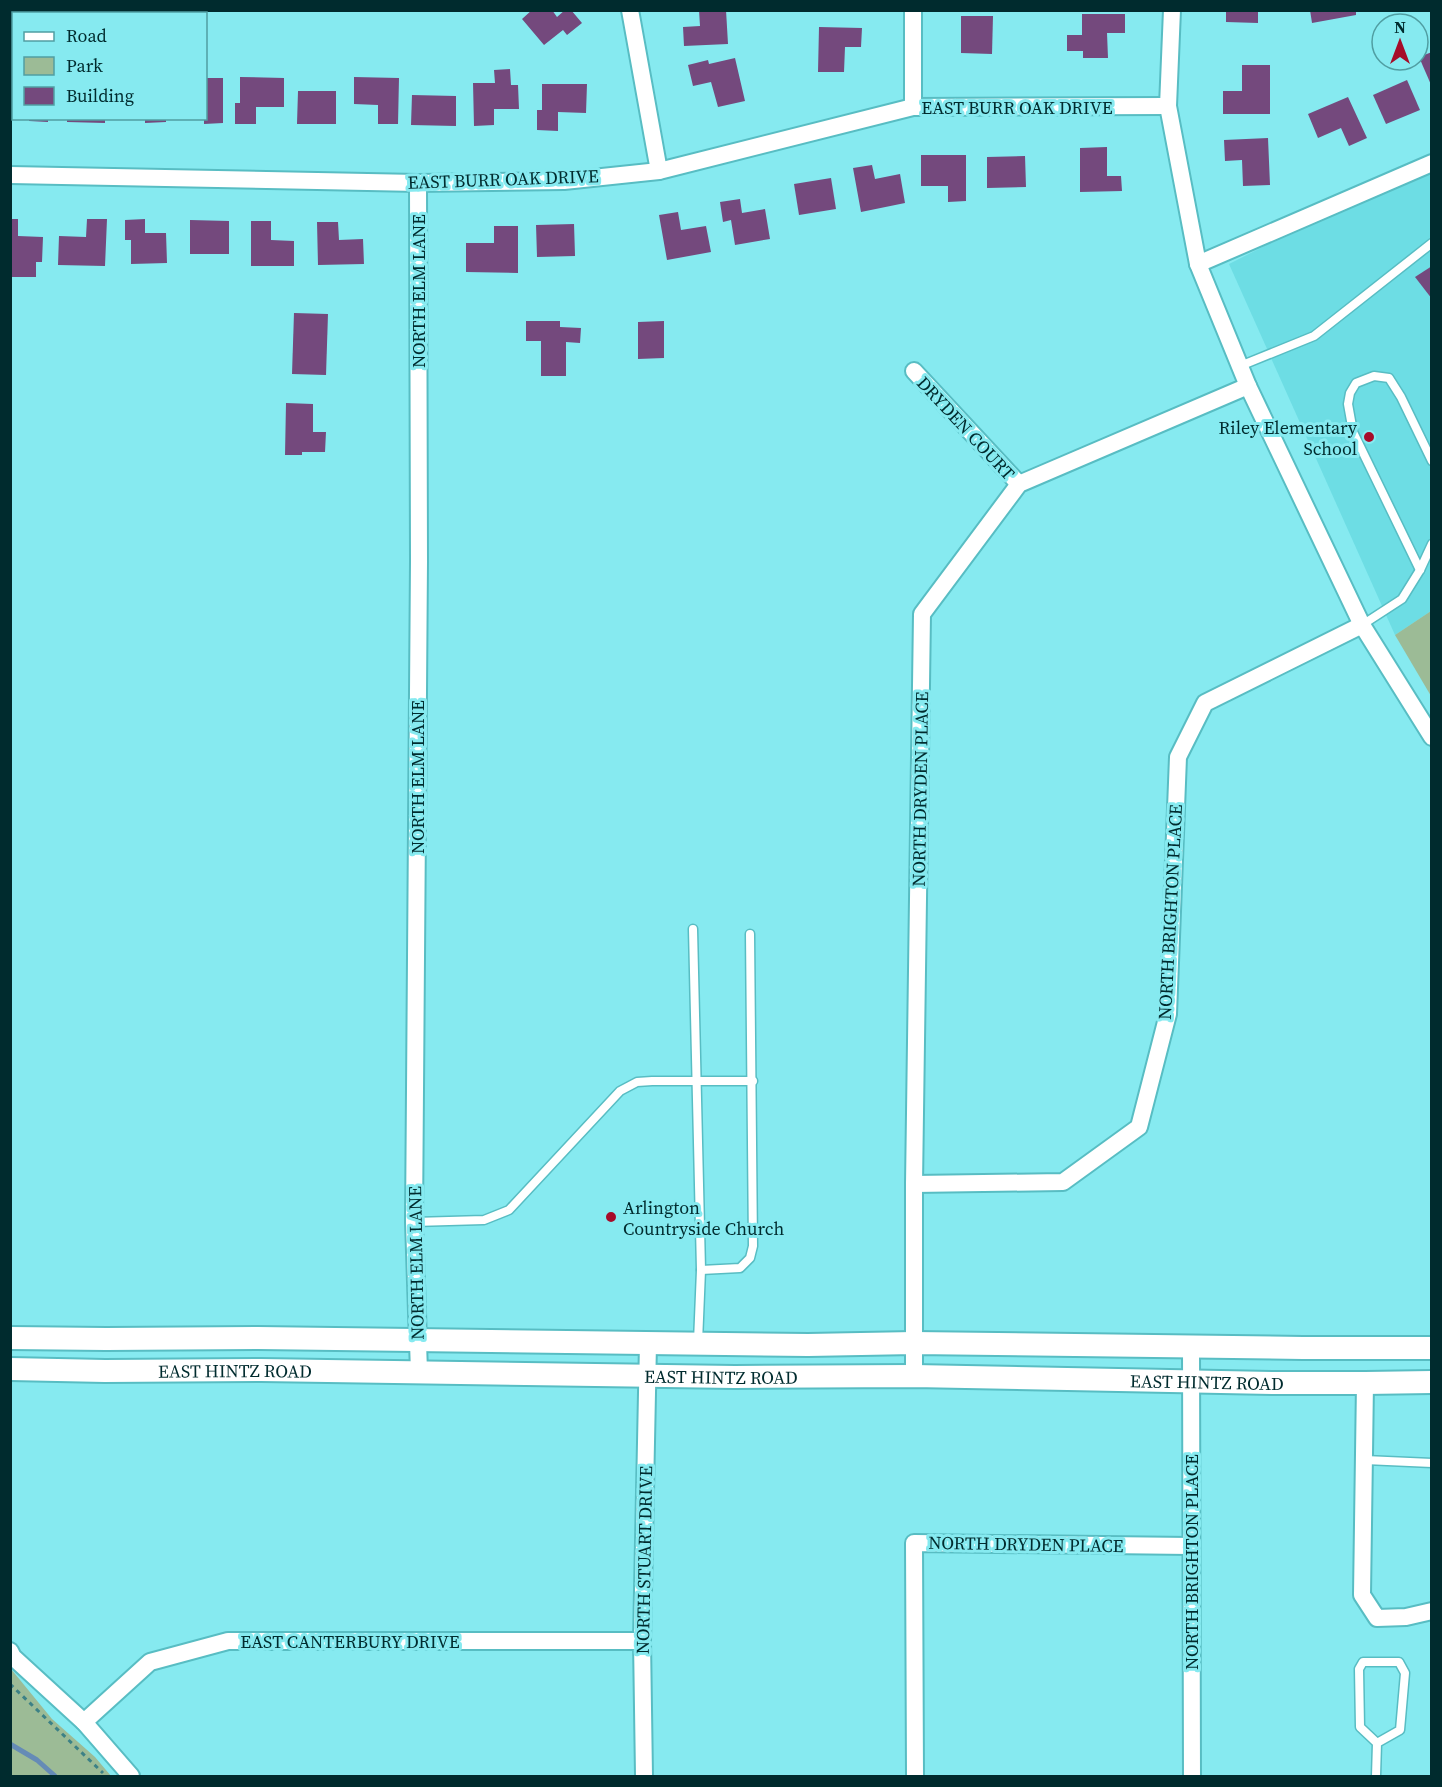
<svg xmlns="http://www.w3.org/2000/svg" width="1442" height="1787" font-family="'Source Serif 4',serif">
	<rect width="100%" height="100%" fill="#86eaf0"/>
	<!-- built -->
	<polygon fill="#6ddde4" points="1431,162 1431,611 1395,635 1229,264"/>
	<!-- green -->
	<g fill="#9cbb96">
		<polygon points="1431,611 1431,696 1395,635"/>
		<polygon points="11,1669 52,1719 95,1757 111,1776 11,1776"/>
	</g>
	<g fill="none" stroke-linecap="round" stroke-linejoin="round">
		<!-- stream -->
		<polyline stroke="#658bb6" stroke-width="5" points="10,1744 37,1760 55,1776"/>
	</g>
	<!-- building -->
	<g fill="#74497d">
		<polygon points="532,10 552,10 557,17 565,10 571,10 582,23 567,35 563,30 544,45 522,19"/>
		<polygon points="699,10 726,10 728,44 684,46 683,27 700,26"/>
		<polygon points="1226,10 1258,10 1258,23 1226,22"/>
		<polygon points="1310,10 1356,10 1356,15 1312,23"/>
		<polygon points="1082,14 1125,14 1125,33 1107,33 1108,58 1083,58 1083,51 1067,51 1067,35 1082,35"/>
		<polygon points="961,16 993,16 992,54 961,53"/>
		<polygon points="819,27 862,28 861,47 845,47 844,72 818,72"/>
		<polygon points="1432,52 1432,87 1419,57"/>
		<polygon points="735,58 745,101 718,107 711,82 693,86 688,65 708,60 709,64"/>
		<polygon points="1242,65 1270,65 1270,114 1223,114 1223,91 1242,91"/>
		<polygon points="510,69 511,85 518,85 519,109 494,109 494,125 474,126 473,83 495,83 494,70"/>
		<rect x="10" y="77" width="4" height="25"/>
		<polygon points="240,77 284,78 284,107 256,107 256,124 235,124 235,103 240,103"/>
		<polygon points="354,77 399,78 398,124 378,124 378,105 354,104"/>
		<polygon points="206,78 223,78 223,123 204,124 204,118 206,118"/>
		<polygon points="1407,80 1420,110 1386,124 1373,95"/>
		<polygon points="542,84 587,84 586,113 558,112 558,131 537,130 537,110 542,110"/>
		<polygon points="298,91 336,91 336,124 297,124"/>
		<polygon points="412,95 456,96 456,126 411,125"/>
		<polygon points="1348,97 1367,138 1349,146 1341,128 1318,138 1308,114"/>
		<polygon points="29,118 48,118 48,122 29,121"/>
		<polygon points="67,118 105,118 105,123 67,122"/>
		<polygon points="145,118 166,118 166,122 145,123"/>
		<polygon points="1268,138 1270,185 1243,186 1242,160 1225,161 1224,140"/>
		<polygon points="1107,147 1107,176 1121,176 1122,191 1080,192 1080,148"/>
		<polygon points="921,155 966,155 966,201 948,202 948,186 921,186"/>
		<polygon points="1025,156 1026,187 987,188 987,157"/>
		<polygon points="872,165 875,179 900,174 905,203 861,212 853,168"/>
		<polygon points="831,178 836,209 799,215 794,184"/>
		<polygon points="740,199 742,213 765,209 770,239 735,245 731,220 723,222 720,202"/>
		<polygon points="678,212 681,230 706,226 711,252 667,260 659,215"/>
		<polygon points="10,219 18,219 18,236 43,237 42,262 36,262 36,277 10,277"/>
		<polygon points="87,219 107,219 105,266 58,265 59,236 86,237"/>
		<polygon points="145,219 145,233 166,233 167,263 131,264 131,240 125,240 125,220"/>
		<polygon points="190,220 229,221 229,254 190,254"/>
		<polygon points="251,221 271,221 271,240 294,241 294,266 251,266"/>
		<polygon points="317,222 338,222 339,240 363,239 364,264 318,265"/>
		<polygon points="574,224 575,256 537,257 536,225"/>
		<polygon points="494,226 518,226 518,273 466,272 466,243 494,243"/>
		<polygon points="1432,266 1432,299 1415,277"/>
		<polygon points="294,313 328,314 326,375 292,374"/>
		<polygon points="526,321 560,321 560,327 581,328 580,343 566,342 566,376 541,376 541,341 526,341"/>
		<polygon points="664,321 664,358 638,359 638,322"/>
		<polygon points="286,403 313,404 313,432 326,432 325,452 302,452 302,455 285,455"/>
	</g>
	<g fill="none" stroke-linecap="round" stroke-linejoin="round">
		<!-- service casing -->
		<g stroke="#58bdc3" stroke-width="11">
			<g id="service">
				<polyline points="1240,366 1314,336 1432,243"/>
				<polyline points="1420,570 1353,432 1348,404 1350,393 1356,383 1374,376 1389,378 1401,397 1432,461"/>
				<polyline points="1362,625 1402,599 1420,570 1432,544"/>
				<polyline points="693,929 701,1270 698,1342"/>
				<polyline points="414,1222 484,1220 509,1210 620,1091 637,1082 652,1081 753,1081"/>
				<polyline points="701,1270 740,1268 750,1258 753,1246 750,934"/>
				<polyline points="1365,1460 1432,1463"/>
				<polyline points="1376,1776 1377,1743 1360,1727 1359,1669 1363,1662 1399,1662 1405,1673 1400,1730 1377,1743"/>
			</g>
		</g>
		<!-- minor casing -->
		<g stroke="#58bdc3" stroke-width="20">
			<g id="minor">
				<polyline points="630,10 659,171"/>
				<polyline points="1172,10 1168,106 1198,264 1248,386 1362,625 1432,737"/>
				<polyline points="913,107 913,10"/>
				<polyline points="10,175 418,183 564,181 659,171 913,107 1168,106"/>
				<polyline points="418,183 419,561 414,1222 419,1372"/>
				<polyline points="1198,264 1432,163"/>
				<polyline points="914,371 1019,484"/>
				<polyline points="914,1184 1063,1182 1139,1127 1168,1014 1178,757 1205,703 1362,625"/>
				<polyline points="1191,1347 1192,1776"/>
				<polyline points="914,1376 914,1184 922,614 1019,484 1248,386"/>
				<polyline points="1365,1383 1362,1595 1377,1618 1406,1617 1432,1611"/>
				<polyline points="10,1651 13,1657 84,1722 131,1776"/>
				<polyline points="84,1722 150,1662 228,1641 642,1641"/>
				<polyline points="644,1776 642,1641 648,1343"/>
				<polyline points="915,1776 914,1543 1191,1546"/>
			</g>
		</g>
		<!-- secondary casing -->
		<g stroke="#58bdc3" stroke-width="26">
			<g id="secondary">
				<polyline points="10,1338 106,1339 258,1338 808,1345 914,1343 1303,1348 1432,1348"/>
				<path id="s1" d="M10,1369L105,1371L261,1370L735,1377L914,1376L1274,1383H1365L1432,1382"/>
			</g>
		</g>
		<!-- path -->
		<polyline stroke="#3c8186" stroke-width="3" stroke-dasharray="4.5 4.5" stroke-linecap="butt" points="10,1684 103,1773"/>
		<!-- service -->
		<use href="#service" stroke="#fff" stroke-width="8"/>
		<!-- minor -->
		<use href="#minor" stroke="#fff" stroke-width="16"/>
		<!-- secondary -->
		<use href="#secondary" stroke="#fff" stroke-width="22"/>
	</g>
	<!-- markers -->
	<g fill="#a60b29" stroke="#86eaf0" stroke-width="2">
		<circle cx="1369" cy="437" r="6"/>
		<circle cx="611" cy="1217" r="6"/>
	</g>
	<g text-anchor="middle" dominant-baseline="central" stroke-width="6" stroke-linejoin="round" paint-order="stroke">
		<!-- street labels -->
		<g font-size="18" fill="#002b2e" stroke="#86eaf0">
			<text x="1017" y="107">EAST BURR OAK DRIVE</text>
			<text transform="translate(503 179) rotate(-2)">EAST BURR OAK DRIVE</text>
			<text transform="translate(418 291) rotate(-90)">NORTH ELM LANE</text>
			<text transform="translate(966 428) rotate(47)">DRYDEN COURT</text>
			<text transform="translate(417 777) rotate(-90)">NORTH ELM LANE</text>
			<text transform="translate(920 789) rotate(-89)">NORTH DRYDEN PLACE</text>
			<text transform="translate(1170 912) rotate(-87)">NORTH BRIGHTON PLACE</text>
			<text transform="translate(416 1263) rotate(-91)">NORTH ELM LANE</text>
			<text stroke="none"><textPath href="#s1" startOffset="225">EAST HINTZ ROAD</textPath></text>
			<text stroke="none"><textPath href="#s1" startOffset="711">EAST HINTZ ROAD</textPath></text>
			<text stroke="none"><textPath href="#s1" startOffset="1197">EAST HINTZ ROAD</textPath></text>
			<text transform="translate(1026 1544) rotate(1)">NORTH DRYDEN PLACE</text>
			<text transform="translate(644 1560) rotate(-89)">NORTH STUART DRIVE</text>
			<text transform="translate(1191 1562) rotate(-90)">NORTH BRIGHTON PLACE</text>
			<text x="350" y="1641">EAST CANTERBURY DRIVE</text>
		</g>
		<!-- poi labels -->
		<g font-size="18" fill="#002b2e" stroke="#86eaf0" text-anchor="end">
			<text x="1357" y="427">Riley Elementary<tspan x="1357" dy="21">School</tspan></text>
			<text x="623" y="1207" text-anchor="start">Arlington<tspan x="623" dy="21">Countryside Church</tspan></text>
		</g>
	</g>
	<!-- border -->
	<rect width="1442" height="1787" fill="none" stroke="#002b2e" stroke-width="24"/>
	<!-- legend -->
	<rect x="12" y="12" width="195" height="108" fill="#86eaf0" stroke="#509ea2" stroke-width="1.5"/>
	<rect x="24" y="32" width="30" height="9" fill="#ffffff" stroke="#509ea2" stroke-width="1.5"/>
	<text x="66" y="42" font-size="18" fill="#002b2e">Road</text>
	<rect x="24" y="57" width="30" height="18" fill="#9cbb96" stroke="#509ea2" stroke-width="1.5"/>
	<text x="66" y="72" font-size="18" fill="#002b2e">Park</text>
	<rect x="24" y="87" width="30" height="18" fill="#74497d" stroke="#509ea2" stroke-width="1.5"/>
	<text x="66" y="102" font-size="18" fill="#002b2e">Building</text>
	<!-- north arrow -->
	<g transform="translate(1400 42)"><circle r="28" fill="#86eaf0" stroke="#509ea2" stroke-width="1.5"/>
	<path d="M0-4.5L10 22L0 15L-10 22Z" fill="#a60b29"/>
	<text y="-9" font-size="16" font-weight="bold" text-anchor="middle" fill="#002b2e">N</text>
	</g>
</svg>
